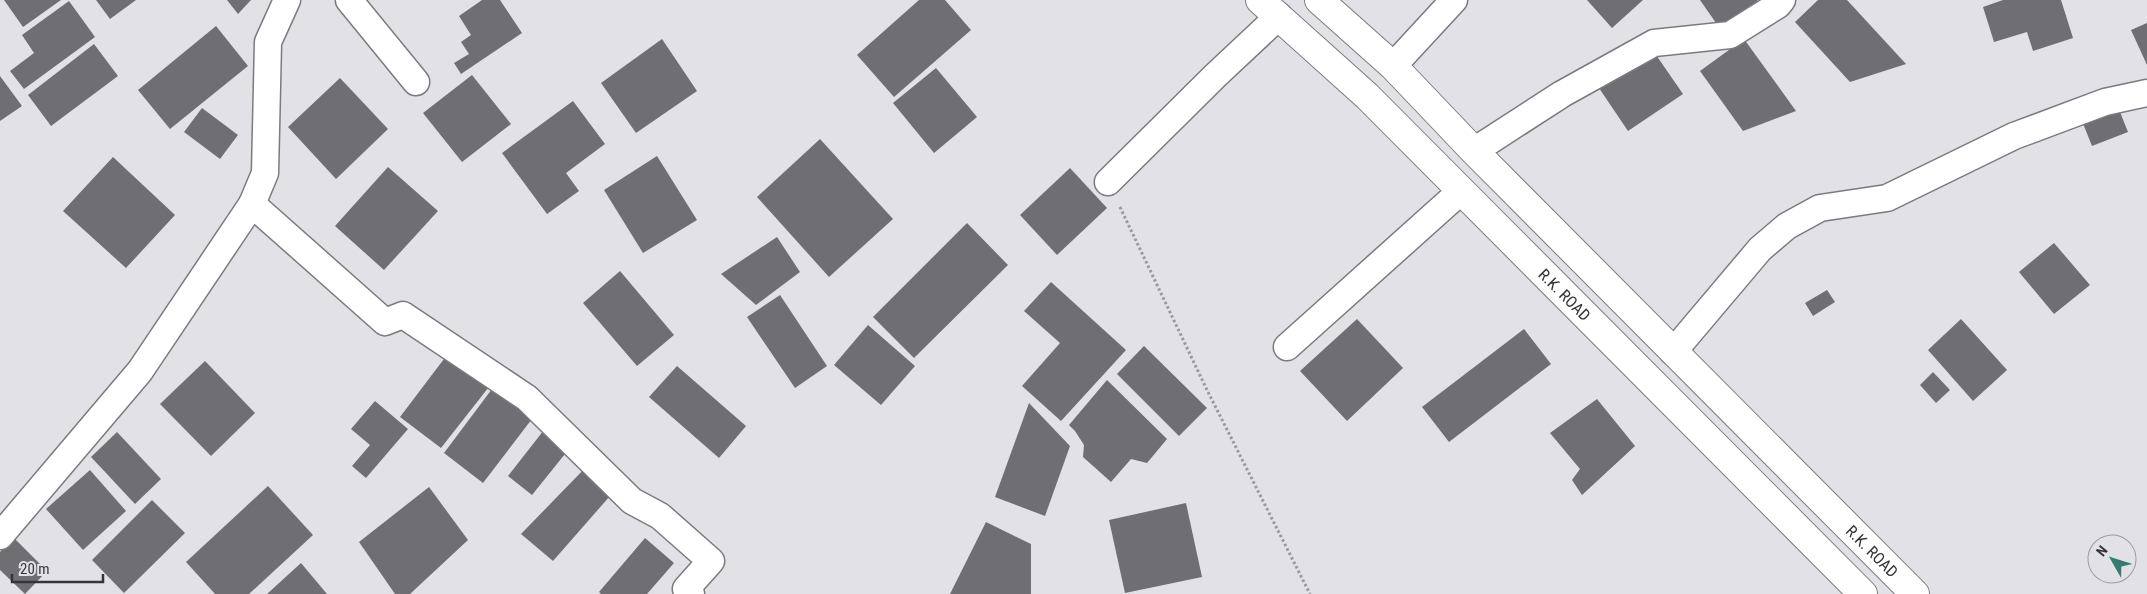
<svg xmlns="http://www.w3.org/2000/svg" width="2147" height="594" font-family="'Roboto Condensed',sans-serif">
	<rect width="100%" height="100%" fill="#e2e1e6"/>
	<!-- building -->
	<g fill="#6f6f73">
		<polygon points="4,0 61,0 23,27"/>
		<polygon points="96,0 136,0 110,19"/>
		<polygon points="227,0 251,0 238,14"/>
		<polygon points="482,0 500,0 522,33 461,74 454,63 469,54 461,42 471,35 459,16"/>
		<polygon points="919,0 945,0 971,30 894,97 857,55"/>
		<polygon points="1587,0 1643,0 1612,28"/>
		<polygon points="1700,0 1757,0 1761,6 1723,33"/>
		<polygon points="1818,0 1847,0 1906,64 1850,82 1795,22"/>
		<polygon points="2003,0 2061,0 2073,38 2033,51 2027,32 1994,42 1983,7"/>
		<polygon points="69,1 95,37 24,89 10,71 34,53 22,35"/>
		<polygon points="2147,23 2147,65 2131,30"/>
		<polygon points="216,26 248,66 170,129 138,90"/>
		<polygon points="662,39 697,91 636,133 601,83"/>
		<polygon points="1744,39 1796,111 1743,131 1700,71"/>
		<polygon points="94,44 118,76 51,126 28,95"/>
		<polygon points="1654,52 1683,94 1628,131 1599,88"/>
		<polygon points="936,68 977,117 934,153 893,103"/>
		<polygon points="472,75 511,124 462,162 423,113"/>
		<polygon points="0,76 22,106 0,121"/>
		<polygon points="340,78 388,129 336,179 288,127"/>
		<polygon points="573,101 605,144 566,173 579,191 547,214 502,153"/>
		<polygon points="2116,102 2128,132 2092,146 2080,116"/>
		<polygon points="202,108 238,135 220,159 184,132"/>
		<polygon points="820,139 893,219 829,277 757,197"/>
		<polygon points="657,156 697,220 643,253 604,190"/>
		<polygon points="113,157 175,215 126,268 63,211"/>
		<polygon points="388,167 438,211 384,270 335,226"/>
		<polygon points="1070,168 1107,208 1057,255 1020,215"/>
		<polygon points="967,223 1008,265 914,358 873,317"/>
		<polygon points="777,237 800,272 756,305 721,274"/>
		<polygon points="2054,243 2090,285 2054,314 2019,272"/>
		<polygon points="620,271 674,335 637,366 583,303"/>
		<polygon points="1051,282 1126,350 1061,421 1022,386 1060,343 1024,311"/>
		<polygon points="1827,290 1835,302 1813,316 1805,303"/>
		<polygon points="780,295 827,366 795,388 747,317"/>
		<polygon points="1357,319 1403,368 1347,421 1300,371"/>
		<polygon points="1961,319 2007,370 1973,401 1928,350"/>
		<polygon points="868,325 915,366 881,405 834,365"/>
		<polygon points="1524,329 1551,364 1449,442 1422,407"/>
		<polygon points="1144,346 1207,408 1179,436 1117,374"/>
		<polygon points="450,351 492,383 441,448 400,417"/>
		<polygon points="205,361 255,413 211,456 160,404"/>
		<polygon points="677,366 746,426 719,458 649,397"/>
		<polygon points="1933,372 1950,390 1936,403 1920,385"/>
		<polygon points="1107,380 1167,439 1147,463 1131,459 1111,482 1083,457 1084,445 1075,431 1069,425"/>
		<polygon points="495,385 535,415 483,483 444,453"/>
		<polygon points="1597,399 1635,446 1582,495 1572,480 1580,469 1550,433"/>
		<polygon points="375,401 408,429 366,478 352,466 370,445 351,429"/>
		<polygon points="1029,403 1070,446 1045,516 995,497"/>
		<polygon points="544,430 569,449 532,495 508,476"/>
		<polygon points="117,432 161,479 135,504 91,457"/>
		<polygon points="589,464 617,488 553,561 521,534"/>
		<polygon points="90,470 126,511 83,550 46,509"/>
		<polygon points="268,486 313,535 249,594 215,594 186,562"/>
		<polygon points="429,487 468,540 410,594 395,594 359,542"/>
		<polygon points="152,500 185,533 124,593 92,560"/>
		<polygon points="1186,503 1202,577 1125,593 1109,520"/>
		<polygon points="986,522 1031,544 1031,594 950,594"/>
		<polygon points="14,538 47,571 25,594 0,570 0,552"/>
		<polygon points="645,538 674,563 647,594 601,594 599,592"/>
		<polygon points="301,563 327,594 267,594"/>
	</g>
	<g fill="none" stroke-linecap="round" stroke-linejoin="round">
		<!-- street casing -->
		<g stroke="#7b7b7f" stroke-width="29">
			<g id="street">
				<polyline points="349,0 416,82"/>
				<polyline points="1393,66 1454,0"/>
				<polyline points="1474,151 1562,94 1654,43 1730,35 1778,5 1782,0"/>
				<polyline points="1108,182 1216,75 1279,16"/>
				<polyline points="252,204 385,322 403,315 527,398 632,501 660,516 711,561 686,589 691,594"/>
				<polyline points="1287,347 1461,191"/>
				<polyline points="1673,352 1760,249 1787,226 1820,208 1887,198 2014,136 2105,102 2147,93"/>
				<polyline points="0,536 140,371 252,204 265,173 268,42 287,0"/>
			</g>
		</g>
		<!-- highway casing -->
		<g stroke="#7b7b7f" stroke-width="30">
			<g id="highway">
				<path id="s1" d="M1260,0L1367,96L1863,594"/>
				<path id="s2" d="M1319,0L1393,66L1474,151L1915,594"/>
			</g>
		</g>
		<!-- path -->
		<polyline stroke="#99989c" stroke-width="3" stroke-dasharray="2.5 2.5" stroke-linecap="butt" points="1120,207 1207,390 1310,594"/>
		<!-- street -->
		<use href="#street" stroke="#fff" stroke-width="26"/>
		<!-- highway -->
		<use href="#highway" stroke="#fff" stroke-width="28"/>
	</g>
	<g text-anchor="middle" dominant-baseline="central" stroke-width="5" stroke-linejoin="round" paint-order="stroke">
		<!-- street labels -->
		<g font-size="16" fill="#353537" stroke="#e2e1e6">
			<text stroke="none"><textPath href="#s1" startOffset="424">R.K. ROAD</textPath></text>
			<text stroke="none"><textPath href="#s2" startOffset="781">R.K. ROAD</textPath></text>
		</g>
	</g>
	<!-- north arrow -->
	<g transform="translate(2112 559) rotate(309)"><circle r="24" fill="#e2e1e6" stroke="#9d9ca0"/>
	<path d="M0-4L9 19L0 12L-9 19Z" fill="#357b70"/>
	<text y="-8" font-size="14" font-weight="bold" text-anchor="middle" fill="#353537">N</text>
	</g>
	<!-- scale -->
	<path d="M12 574v8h91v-8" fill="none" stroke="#353537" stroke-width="2.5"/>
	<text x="20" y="574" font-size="15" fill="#353537" stroke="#e2e1e6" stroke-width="4" paint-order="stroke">20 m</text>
</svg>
